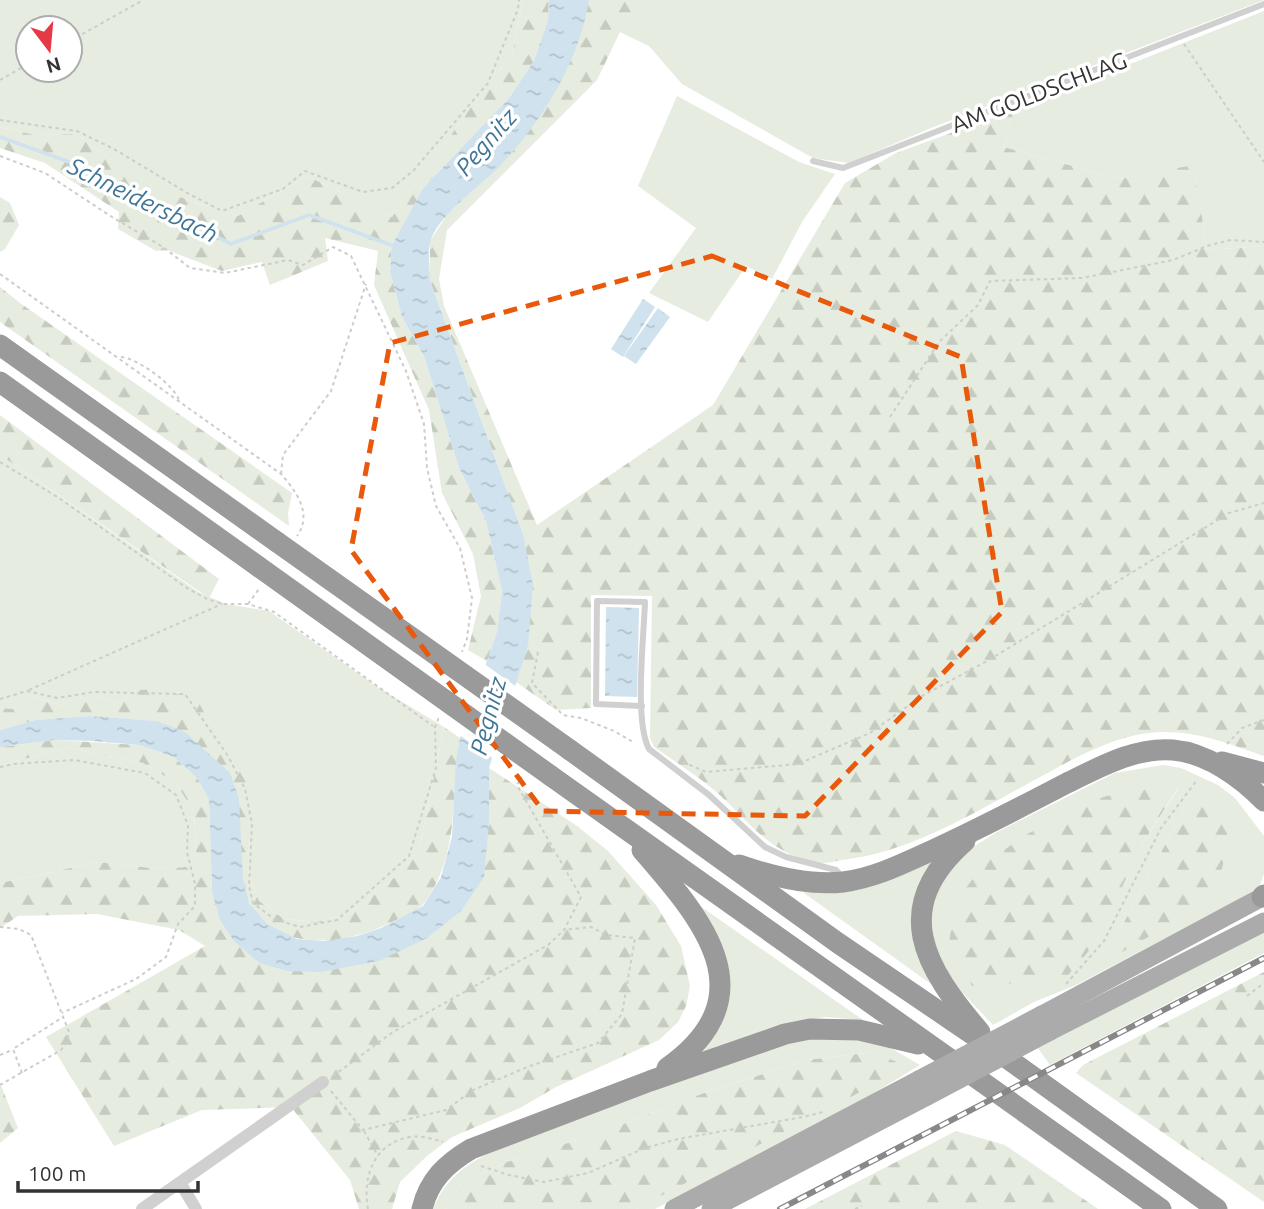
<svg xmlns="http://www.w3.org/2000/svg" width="1264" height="1209" font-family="Ubuntu,sans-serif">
	<defs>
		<pattern id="forest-firs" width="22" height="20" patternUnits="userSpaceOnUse" patternTransform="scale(1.75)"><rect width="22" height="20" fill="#e6ecdf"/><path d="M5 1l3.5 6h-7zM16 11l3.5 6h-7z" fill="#c6cbc0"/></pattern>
		<pattern id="water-ripples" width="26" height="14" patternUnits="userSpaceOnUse" patternTransform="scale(1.75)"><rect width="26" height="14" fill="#cfe2ee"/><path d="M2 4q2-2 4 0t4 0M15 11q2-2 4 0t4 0" fill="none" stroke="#b2c2cd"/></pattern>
	</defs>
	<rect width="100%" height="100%" fill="#fff"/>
	<!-- green -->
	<g fill="#e6ecdf" fill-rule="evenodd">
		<path d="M0,0H523L512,55L487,85L392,217L307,176L238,216L159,190L113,161L76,134L35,135L0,127ZM28,28H70V70H28Z"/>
		<polygon points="653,0 1264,0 931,128 849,163 813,158 682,84 649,46 620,32"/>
		<polygon points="1264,11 1264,246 1207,250 1194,166 1119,179 1004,147 1014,110"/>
		<polygon points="677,96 799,162 835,174 802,222 772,279 746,266 708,322 649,293 696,228 638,186"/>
		<path d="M0,455L200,593L226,604L269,611L376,686L444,727L419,851L395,877L350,913L317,922L284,919L259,901L248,872L250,838L210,724L197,701L136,690L117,703C96,695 81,694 61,705L33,697L14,709L0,708Z"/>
		<polygon points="68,748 143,763 176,783 194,812 196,853 186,867 160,869 99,862 0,883 0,765"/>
		<path d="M1163,765L1181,768L1218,785L1235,798L1264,836V874L1259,887L1234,902L1076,985L1034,1002L993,1025L960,990L935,953L931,914L938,884L965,852L997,832L1115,773ZM1152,783L1178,789L1139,849ZM1184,809L1215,899L1089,970L1121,928Z"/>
		<polygon points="937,856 913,932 917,952 931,984 804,893 804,890"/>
		<polygon points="700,906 863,1020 825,1017 802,1021 696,1058 723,955 716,933"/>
		<polygon points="1264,931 1264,953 1050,1065 1038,1048"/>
		<path d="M834,1035L889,1047L920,1065L861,1101L655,1209H636L907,1067L874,1052L807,1060L704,1093L626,1123L553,1148L507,1162L462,1182L445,1209H433C445,1179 465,1165 493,1151L751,1054L782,1044Z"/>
	</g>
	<!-- forest -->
	<g fill="url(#forest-firs)">
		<polygon points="523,0 549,0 548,20 534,61 509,98 423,188 392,245 390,272 402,317 424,356 459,468 486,521 502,591 497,632 487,661 468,650 481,596 473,554 442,493 429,410 374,285 378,251 325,238 328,261 270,285 262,262 222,271 167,250 156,251 118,229 119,212 45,163 0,148 0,127 35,135 76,134 113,161 159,190 238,216 307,176 392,217 487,85 512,55"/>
		<path d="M589,0H653L620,32L597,80L447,230L439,279L444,306L537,525L713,405L845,183L896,153L1014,110L1004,147L1119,179L1194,165L1207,250L1264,246V756C1230,744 1198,731 1161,732C1120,733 1078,756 1042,776C980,809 914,852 842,860C832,862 820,865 811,862C764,849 748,819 714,790C695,774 674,761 654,747L650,738L652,596L591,595V708L556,710L516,682L528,646L523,534L430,281V241L449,212L497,168L587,8Z"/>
		<polygon points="0,197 10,203 19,225 5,249 0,252"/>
		<polygon points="0,287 20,303 292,493 288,513 289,526 0,322"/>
		<polygon points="0,415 219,579 209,598 0,455"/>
		<path d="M163,689L198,701L210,724L247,781L250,838L248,872L259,901L284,919L317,922L350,913L395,877L419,851L444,727L460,738C450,796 461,852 425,902C420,910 407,914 398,919C354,943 281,957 250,904C238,885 239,823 239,799L157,721L90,716L35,720L0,730V708L14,709L19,700L33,697L61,705C81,694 96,695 117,703L136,690Z"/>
		<polygon points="55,740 139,745 174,757 198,779 209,800 212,891 258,963 427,938 489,822 489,768 577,826 608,851 656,905 681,946 690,986 686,1006 678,1022 659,1040 556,1087 520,1108 452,1137 427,1156 400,1182 392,1209 359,1209 350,1180 291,1107 202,1110 114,1146 46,1037 205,946 179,930 97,914 18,916 0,928 0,883 99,862 160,869 186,867 196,853 194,812 176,783 143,763 68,748 0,765 0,747"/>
		<polygon points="1152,783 1178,788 1139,849 1099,939 1064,980 972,986 949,943 953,917 962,893 985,863 1029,833 1097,799"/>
		<polygon points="1207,803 1230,833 1215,899 1087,972 1121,928 1184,809"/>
		<polygon points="1264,972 1264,1202 1076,1073 1083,1065"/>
		<polygon points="874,1052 908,1067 636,1209 445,1209 462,1182 507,1162 553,1148 626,1123 704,1093 807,1060"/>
		<polygon points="0,1083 18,1128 0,1143"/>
		<polygon points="956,1131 1005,1145 1098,1209 805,1209"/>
	</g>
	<!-- water -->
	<g fill="url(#water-ripples)">
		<path d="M549,0H589C578,65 542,121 498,168C479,187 436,217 430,243C428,255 430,269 430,281L523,534L533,585L528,646L489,768V822L484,877L461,911L427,938L379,961L321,972L288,971L259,963L234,941L220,920L212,891L209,800L198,779L174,757L139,745L93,741L55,740L0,747V730L35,720L90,716L157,721L185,732L230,773L239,799L243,880L249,903L267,924L297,939L323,941L357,936L381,928L423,906L441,877L452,837L456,761L460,738L497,632L502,591L486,521L459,468L424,356L402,317L390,272L392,245L423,188L509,98L534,61L548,20Z"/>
		<polygon points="643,299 655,307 623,357 611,349"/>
		<polygon points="658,308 670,317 636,364 624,356"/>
		<polygon points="606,607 639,608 637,697 605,696"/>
	</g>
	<!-- pier -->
	<polygon fill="#fff" points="483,663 518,688 495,760 458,734"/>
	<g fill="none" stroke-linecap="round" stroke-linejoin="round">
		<!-- stream -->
		<polyline stroke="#cfe2ee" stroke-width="3.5" points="0,137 72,163 231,244 309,215 394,246"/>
		<!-- path -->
		<g stroke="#cdcdcd" stroke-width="2" stroke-dasharray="3.5 3.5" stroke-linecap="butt">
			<polyline points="70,41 143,0"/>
			<polyline points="1184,44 1264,162"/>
			<polyline points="0,80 28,64"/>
			<polyline points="0,120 77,131 114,149 189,194 222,211 283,189 305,171 363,192 392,188 413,171 488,83 518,9 519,0"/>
			<polyline points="0,156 45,173 112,217 163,247 190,268 225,273 288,260 303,265 333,247 351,256 406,371 424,424 427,468 436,506 460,548 472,598 467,639 462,652"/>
			<path d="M0,274L281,474C296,491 313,514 297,536"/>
			<path d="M121,357C137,358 173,384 179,400"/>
			<polyline points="890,417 939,342 978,305 990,281 1082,278 1173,260 1210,245 1231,240 1264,242"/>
			<polyline points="0,462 59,498 187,588 207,599 223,604 248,604 274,612 433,726"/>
			<polyline points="281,474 283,455 331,391 366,284"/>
			<polyline points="248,604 259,589"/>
			<polyline points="538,652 532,683 563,715 581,718 614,731 635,743"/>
			<polyline points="29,690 222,604"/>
			<polyline points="0,699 27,691 57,698 94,692 185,694 228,756 245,789 252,824 249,886 253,903 274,919 300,927 337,920 409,856 436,768 435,727 439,717"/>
			<polyline points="1227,744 1242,728 1264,720"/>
			<polyline points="683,762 706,772 798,764 870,733 922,696 989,660 1229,513 1264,503"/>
			<polyline points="0,767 13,764 74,760 145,773 176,795 188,825 187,852 195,884 195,906 178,924 166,957 136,979 62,1013"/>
			<polyline points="0,927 19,929 31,935 69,1032 67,1042 61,1050 0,1085"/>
			<polyline points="1066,984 1104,941 1161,828 1197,780"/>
			<polyline points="1247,996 1264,983"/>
			<polyline points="0,1055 12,1050"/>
			<polyline points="22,1073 13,1049 63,1017"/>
			<polyline points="333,1076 393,1032 548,945 564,930 581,897 517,785 522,777"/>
			<polyline points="331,1091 363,1130 446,1110 473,1090 530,1066 598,1043 622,1014 635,938 606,935 591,927 564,930"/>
			<polyline points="364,1131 378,1156"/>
			<polyline points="481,1166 509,1175 544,1182 588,1173 645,1148 678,1139 803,1117 823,1112"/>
			<path d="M368,1209C362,1177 374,1143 410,1137C421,1135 433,1139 443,1142"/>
			<polyline points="855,1209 862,1206"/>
		</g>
		<!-- lane -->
		<g stroke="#d0d0d0" stroke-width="6">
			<polyline points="813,161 843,168 1264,4"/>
			<path d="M642,706L596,704L597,601L645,602C644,636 634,721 649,749L709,795L765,847L786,857L836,870L843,878"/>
		</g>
		<!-- street -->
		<g stroke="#d0d0d0" stroke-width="12">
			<polyline points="181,1184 196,1209"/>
			<polyline points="142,1209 323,1082"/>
		</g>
		<!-- primary -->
		<g stroke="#ababab" stroke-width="19">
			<polyline points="1042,1015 1264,896"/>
			<polyline points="1050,1031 1264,922"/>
			<polyline points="674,1209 919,1080"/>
			<polyline points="711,1209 927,1096"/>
		</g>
		<!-- highway -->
		<g stroke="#9a9a9a" stroke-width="21">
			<polyline points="0,345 277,542"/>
			<polyline points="0,382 259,567"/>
			<polyline points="570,750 838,943 997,1051 1217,1209"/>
			<polyline points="1222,762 1264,773"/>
			<polyline points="551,776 1161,1209"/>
			<path d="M965,841C889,908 924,967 980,1032"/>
			<path d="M642,850C703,920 769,996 667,1068"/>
			<path d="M739,865C771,876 809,886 843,882C875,878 904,863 933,850C979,829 1023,806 1067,783C1100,767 1135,747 1173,750C1207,753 1241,777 1264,801"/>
			<polyline points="1262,897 1264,895"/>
			<path d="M422,1209C429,1180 446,1164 471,1149L650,1081L785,1034L810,1029L859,1030L918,1044"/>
		</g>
		<!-- rail casing -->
		<g stroke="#888" stroke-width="6">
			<polyline id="rail" points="780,1209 1264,958"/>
		</g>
		<!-- rail -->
		<use href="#rail" stroke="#fff" stroke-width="3.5" stroke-dasharray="10" stroke-linecap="butt"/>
		<!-- primary-bridge -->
		<g stroke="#ababab" stroke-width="19">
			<polyline points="919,1080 1042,1015"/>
			<polyline points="927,1096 1050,1031"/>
		</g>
		<!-- highway-bridge -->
		<g stroke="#9a9a9a" stroke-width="21">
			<polyline points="277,542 570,750"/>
			<polyline points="259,567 551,776"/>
		</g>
	</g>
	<!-- marked area -->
	<path fill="none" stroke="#e8590c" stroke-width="5" stroke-dasharray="14 9" stroke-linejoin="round" d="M712,256L961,357L1002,612L805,816L543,811L351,550L390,343Z"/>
	<g text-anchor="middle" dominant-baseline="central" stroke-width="7" stroke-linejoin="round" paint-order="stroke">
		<!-- street labels -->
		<g font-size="23" fill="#333" stroke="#fff">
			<text transform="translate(1039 92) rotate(-21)">AM GOLDSCHLAG</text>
		</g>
		<!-- water labels -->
		<g font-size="24" font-style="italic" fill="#3f7597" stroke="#fff">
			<text transform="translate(486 142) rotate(-49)">Pegnitz</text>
			<text transform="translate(143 200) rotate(26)">Schneidersbach</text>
			<text transform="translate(488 716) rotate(-75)">Pegnitz</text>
		</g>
	</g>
	<!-- north arrow -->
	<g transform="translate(49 49) rotate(164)"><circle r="33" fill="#ffffff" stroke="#adadad" stroke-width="2"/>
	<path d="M0-5L12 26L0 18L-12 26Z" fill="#e63946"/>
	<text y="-10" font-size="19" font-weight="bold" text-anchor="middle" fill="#333333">N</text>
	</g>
	<!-- scale -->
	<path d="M18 1181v10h180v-10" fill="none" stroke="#333333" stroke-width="3.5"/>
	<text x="28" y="1181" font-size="21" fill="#333333" stroke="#ffffff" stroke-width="5" paint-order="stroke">100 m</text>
</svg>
